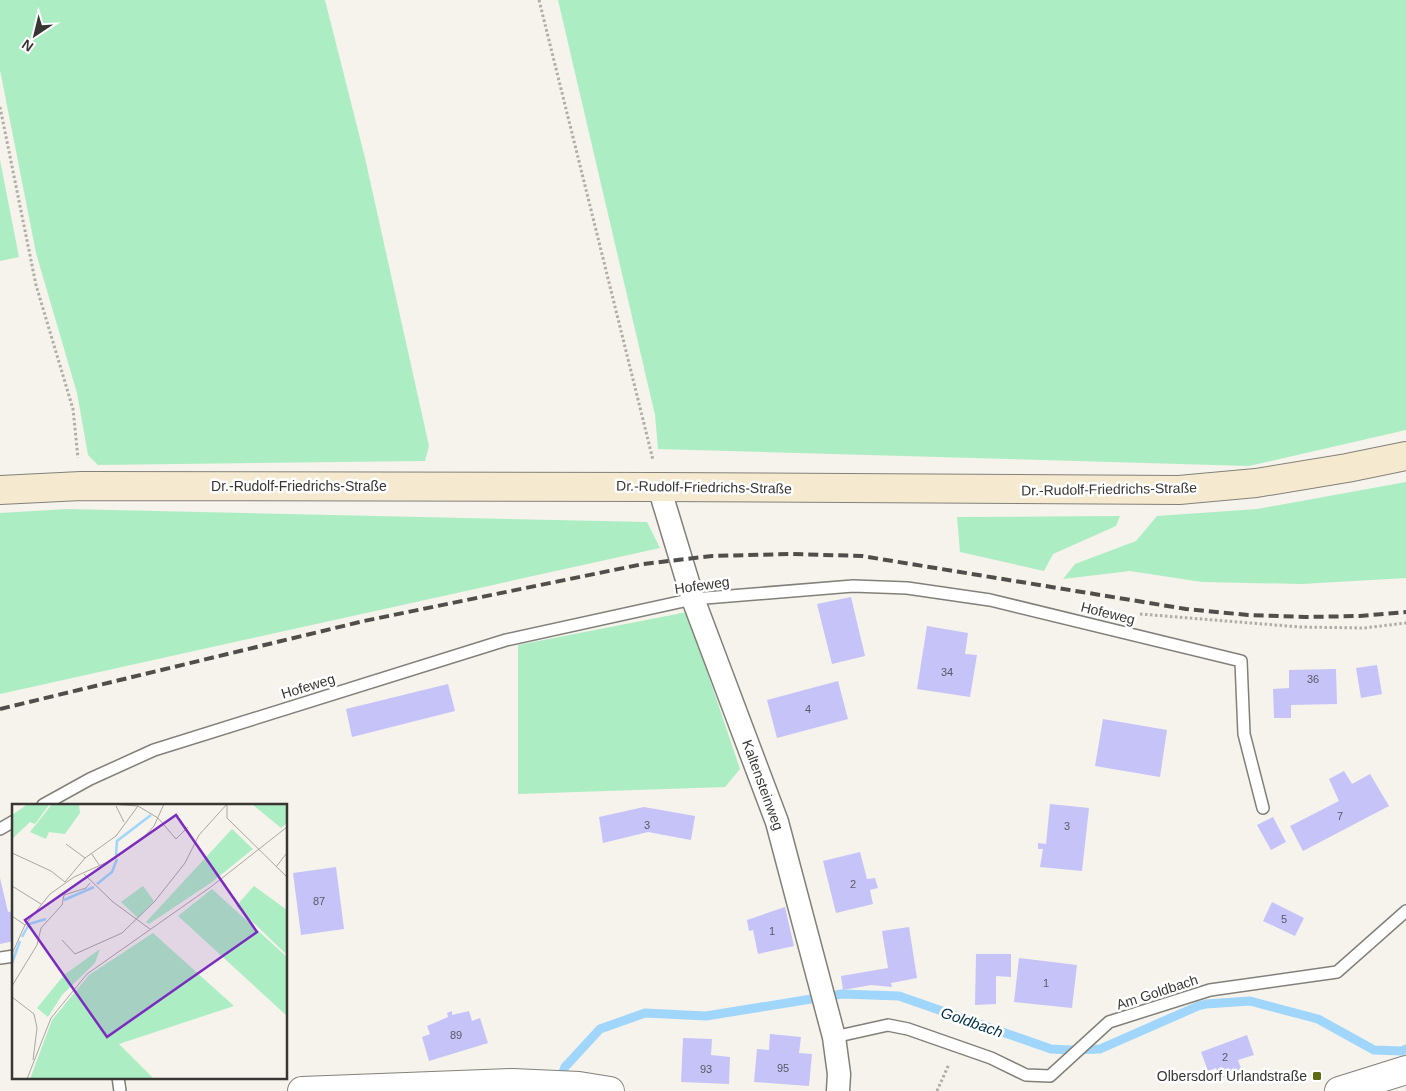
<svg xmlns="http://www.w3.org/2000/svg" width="1406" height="1091" font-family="Helvetica,sans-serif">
	<rect width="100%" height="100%" fill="#f5f3eb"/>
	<!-- green -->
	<g fill="#adedc4">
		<polygon points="0,0 325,0 365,158 429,446 425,461 98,465 88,455 77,393 36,253 0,70"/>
		<polygon points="558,0 1406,0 1406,430 1249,466 658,449 655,415"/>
		<polygon points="0,160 19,257 0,261"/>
		<polygon points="1406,482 1406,578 1302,584 1202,582 1130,571 1063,579 1075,564 1136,541 1157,516 1257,509"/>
		<polygon points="67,509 647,522 660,548 0,694 0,513"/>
		<polygon points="1120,516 1116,526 1053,554 1044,571 960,552 957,517"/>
		<polygon points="687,612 740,769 725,787 518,794 518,645"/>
	</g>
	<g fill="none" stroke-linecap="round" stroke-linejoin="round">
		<!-- stream -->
		<polyline stroke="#a0d6fb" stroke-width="9" points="559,1082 565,1067 600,1029 645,1013 706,1016 842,994 899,996 1051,1049 1070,1050 1100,1049 1198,1006 1206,1004 1250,1001 1318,1019 1374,1050 1402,1051 1406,1049"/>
	</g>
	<!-- building -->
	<g fill="#c6c3f9">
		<polygon points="851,597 865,656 832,664 817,604"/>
		<polygon points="927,626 968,633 965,654 977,655 970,697 917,689"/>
		<polygon points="1377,665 1382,694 1361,698 1356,668"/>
		<polygon points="1336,669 1337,704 1291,705 1291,718 1274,718 1273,689 1289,688 1289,670"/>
		<polygon points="838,681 848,719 777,738 767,700"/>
		<polygon points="448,684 455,711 352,737 346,709"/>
		<polygon points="1103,719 1167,730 1160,777 1095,766"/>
		<polygon points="1344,771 1352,784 1370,774 1389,806 1303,851 1290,826 1339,801 1329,779"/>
		<polygon points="1050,804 1089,808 1082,871 1040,867 1043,849 1038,849 1038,843 1046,844"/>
		<polygon points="644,807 695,816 691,840 648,832 603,843 599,817"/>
		<polygon points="1273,817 1286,842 1271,850 1257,825"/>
		<polygon points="860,852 867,879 875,878 878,888 870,890 873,904 836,913 823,861"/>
		<polygon points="336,867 344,929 301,935 293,873"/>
		<polygon points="0,878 8,912 14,911 14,941 0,944"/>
		<polygon points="1272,902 1304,918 1295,936 1263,921"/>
		<polygon points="785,907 794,946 758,954 753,930 749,931 747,920"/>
		<polygon points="909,927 917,978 891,983 892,987 871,985 843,990 841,976 888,968 882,931"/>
		<polygon points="976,954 1011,954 1011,977 996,976 996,1004 975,1005"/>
		<polygon points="1019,958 1077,965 1072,1008 1014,1002"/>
		<polygon points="452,1011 452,1015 469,1011 472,1021 480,1018 488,1043 429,1061 422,1037 430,1034 427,1026 448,1017 447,1013"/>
		<polygon points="770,1034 801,1037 799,1053 812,1054 809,1086 754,1082 757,1049 769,1050"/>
		<polygon points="1247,1035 1254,1055 1238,1060 1242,1071 1220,1079 1216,1068 1208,1071 1201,1052"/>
		<polygon points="683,1038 712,1039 711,1055 730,1057 729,1084 681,1082"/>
	</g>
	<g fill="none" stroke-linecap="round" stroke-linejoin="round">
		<!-- service casing -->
		<g stroke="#828179" stroke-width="14">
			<g id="service">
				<polyline points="43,805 90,779 154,750 506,640 693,599 853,586 907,588 990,600 1241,661 1244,734 1263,808"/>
				<polyline points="0,829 14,821"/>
				<polyline points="0,958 14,956"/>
				<polyline points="834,1037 888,1025 908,1029 991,1058 1026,1075 1050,1076 1109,1022 1210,990 1337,972 1406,911"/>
				<polyline points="118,1077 120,1091"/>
			</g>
		</g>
		<!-- minor casing -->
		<g stroke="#828179" stroke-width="25">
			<polyline id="minor" points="659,487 693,599 777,822 834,1037 839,1074 838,1091"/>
		</g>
		<!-- tertiary casing -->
		<g stroke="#828179" stroke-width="30">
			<g id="tertiary">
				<polyline points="302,1091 512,1083 579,1086 610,1091"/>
				<polyline points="1339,1091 1406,1070"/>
			</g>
		</g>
		<!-- secondary casing -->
		<g stroke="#828179" stroke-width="30">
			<polyline id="secondary" points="0,490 81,486 659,487 1179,490 1256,483 1347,468 1406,456"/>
		</g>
		<!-- path -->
		<g stroke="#aeada7" stroke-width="3" stroke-dasharray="2.5 2.5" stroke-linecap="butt">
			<polyline points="539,0 653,460"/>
			<polyline points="0,107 36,285 73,409 78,458"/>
			<polyline points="1140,614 1300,627 1364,628 1406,623"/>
			<polyline points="937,1091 949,1064"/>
		</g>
		<!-- service -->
		<use href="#service" stroke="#fff" stroke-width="11"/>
		<!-- minor -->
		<use href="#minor" stroke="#fff" stroke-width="22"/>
		<!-- tertiary -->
		<use href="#tertiary" stroke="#fff" stroke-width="28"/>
		<!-- secondary -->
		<use href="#secondary" stroke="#f5e9d0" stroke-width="28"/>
		<!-- rail -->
		<polyline stroke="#4f4e4a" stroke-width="4" stroke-dasharray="10 5" stroke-linecap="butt" points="0,709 364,621 643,564 712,556 790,554 862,556 1186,609 1248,615 1305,617 1360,616 1406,612"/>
	</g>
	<!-- markers -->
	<rect fill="#5d6b13" stroke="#fff" stroke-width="2" x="1312" y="1071" width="10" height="10" rx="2.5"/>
	<g text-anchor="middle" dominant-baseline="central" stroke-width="5" stroke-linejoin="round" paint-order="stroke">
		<!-- number labels -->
		<g font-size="11" fill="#5b5964">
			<text x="947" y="672">34</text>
			<text x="1313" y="679">36</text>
			<text x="808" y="709">4</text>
			<text x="1340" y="816">7</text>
			<text x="647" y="825">3</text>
			<text x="1067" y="826">3</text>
			<text x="853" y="884">2</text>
			<text x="319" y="901">87</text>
			<text x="1284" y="919">5</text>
			<text x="772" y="931">1</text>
			<text x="1046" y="983">1</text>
			<text x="456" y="1035">89</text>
			<text x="1225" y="1057">2</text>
			<text x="783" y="1068">95</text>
			<text x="706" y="1069">93</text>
		</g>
		<!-- street labels -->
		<g font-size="14" fill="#373633" stroke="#fff">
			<text x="299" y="486">Dr.-Rudolf-Friedrichs-Straße</text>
			<text transform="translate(704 487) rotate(1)">Dr.-Rudolf-Friedrichs-Straße</text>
			<text transform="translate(1109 489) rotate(-1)">Dr.-Rudolf-Friedrichs-Straße</text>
			<text transform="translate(702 585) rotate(-8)">Hofeweg</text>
			<text transform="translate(1108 613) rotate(14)">Hofeweg</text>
			<text transform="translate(308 686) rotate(-17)">Hofeweg</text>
			<text transform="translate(763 785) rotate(70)">Kaltensteinweg</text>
			<text transform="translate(1157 992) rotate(-18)">Am Goldbach</text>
		</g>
		<!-- poi labels -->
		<g font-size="14" fill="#373633" stroke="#fff" text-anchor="end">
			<text x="1307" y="1076">Olbersdorf Urlandstraße</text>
		</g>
		<!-- water labels -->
		<g font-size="15" font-style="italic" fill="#012e45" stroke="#fff">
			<text transform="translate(972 1022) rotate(19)">Goldbach</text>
		</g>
	</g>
	<!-- overview -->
	<g transform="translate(12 804)">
		<rect width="275" height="275" fill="#f5f3eb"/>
		<path d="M16,0L37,1L23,20L18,18L0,35V11ZM40,0H67L68,9L53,30L37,28L34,35L18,28ZM240,0H275V19L269,24ZM220,25L241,45L200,78L137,120L134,118ZM131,82L142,97L126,114L109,98ZM242,82L275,106V151L224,102ZM200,85L275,153V212L166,112ZM141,129L222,202L107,240L142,275H18L40,216L77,171ZM88,145L83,159L50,191L36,213L25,204L52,171Z" fill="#adedc4"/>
		<path fill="none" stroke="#a0d6fb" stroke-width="2.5" d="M104,51L105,37L139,11M85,80L100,68L105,55M52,96L82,83M10,133L17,120L34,115M0,159L8,137"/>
		<path fill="none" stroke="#a9a7a1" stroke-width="1" d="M97,0L126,2M215,1V14L275,73M104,2L112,18M54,40L73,54M0,49L39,67L53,78L73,54L104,32L126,2L146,14L164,35L176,23M79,49L88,62M264,63L274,50M72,70L101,98L138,125M0,82L29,100M0,112L13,121M50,136L63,150L110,129L143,97L173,59L187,31L215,0M0,150L13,121L38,90L62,73L102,55L132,33L142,22L152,0M0,182L25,141L29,124L50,101L52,91L74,84L78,79M0,193L22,210L25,224L21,256M15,275L39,214L75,170L200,82L275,23"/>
		<path fill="#7b2cbf" fill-opacity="0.15" stroke="#7b2cbf" stroke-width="2.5" d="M164,11L245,128L95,233L13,116Z"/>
		<rect width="275" height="275" fill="none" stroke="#373633" stroke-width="2.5"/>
	</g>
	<!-- north arrow -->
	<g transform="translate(35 35) rotate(215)" stroke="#ffffff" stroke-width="4" paint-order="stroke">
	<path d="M0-4L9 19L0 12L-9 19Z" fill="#373633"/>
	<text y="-8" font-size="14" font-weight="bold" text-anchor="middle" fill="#373633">N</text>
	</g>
</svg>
